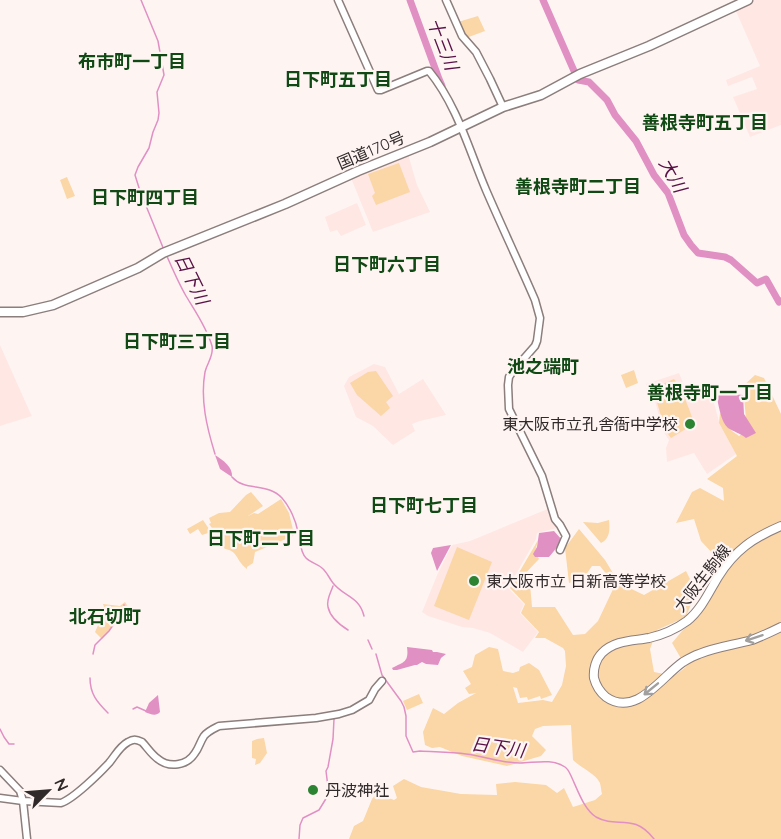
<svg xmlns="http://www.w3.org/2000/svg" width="781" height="839" font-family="Quicksand,'Noto Sans JP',sans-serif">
	<rect width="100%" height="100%" fill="#fef5f3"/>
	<!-- built -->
	<g fill="#ffe7e4">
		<polygon points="755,0 781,0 781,125 750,137 733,97 757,89 752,77 728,86 726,80 760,66 735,9"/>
		<polygon points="408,154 417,185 430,212 373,232 351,178"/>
		<polygon points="357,203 366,225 341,236 337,230 330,232 325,217"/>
		<polygon points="0,345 29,410 32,416 0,426"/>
		<polygon points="374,364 385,367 399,394 423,379 446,415 420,421 412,424 415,431 393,445 373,426 356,417 344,386 349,377"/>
		<polygon points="679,373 687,392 687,400 712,396 720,425 736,454 707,474 694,453 667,462 666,448 669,440 663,431 655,401 649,392 646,384"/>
		<polygon points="550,508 557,528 537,533 536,539 508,588 524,604 520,613 538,632 523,652 490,633 473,628 462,627 428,616 422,612 438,573 452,545 470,541"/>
	</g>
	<!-- green -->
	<g fill="#fbd6a6">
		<polygon points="478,16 485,31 466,38 458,22"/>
		<polygon points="399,163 410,192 376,205 372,196 375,193 368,174"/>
		<polygon points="67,177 75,196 67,199 60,180"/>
		<polygon points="634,370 638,383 626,388 621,375"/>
		<polygon points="376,371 393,396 386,402 390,408 381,416 357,395 350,383 368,372"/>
		<path d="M755,375L764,378L781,414V839H349L354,826L363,821L372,799L377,793L394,800L397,798L393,786L404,779L421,787L461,794L497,795L496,784L515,782L546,785L557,793L564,788L573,807L595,800L602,794C601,790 601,787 600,783C595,773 581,768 573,760L571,725L543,726L535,729L532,736L546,750L541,756L507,766L462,756L440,747L432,748L425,745L423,732L433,708L444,714L458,703L476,693L469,694L465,688L471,684L463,671L472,667L475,655L489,647L498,649L503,671L513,673L519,671L520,667L529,663L539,670L552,695L541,699L540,696L528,700L527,697L520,698L517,688L513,687L518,703L543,700L552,702L562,685L566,666L565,651L563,648L545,638H535L539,632L521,613L525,604L510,588L538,540L535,552L539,559L520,579L530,584L532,607H555L573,635L585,634L598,621L615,585L600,566H592L583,579L569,583L565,548L579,529L605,560L619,583L644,595L686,571L691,581L689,591L693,599L686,617L657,630L650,649L654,672L674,676L686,667L672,643L682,631L700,615L728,570L701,541L694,519L676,523L692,492L700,488L724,501L723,488L707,479L737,456L719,423L720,413L732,431L739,436L747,430L743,386Z"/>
		<path d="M674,379L678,385L682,384C685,391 684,397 687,404C690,411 692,417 694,424L671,438L665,430L653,388Z"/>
		<path d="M251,492L263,506L248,516L254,513L258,514L281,499L289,513L294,534L293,536L255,552L253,563L247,567V569C240,564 239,559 234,553C230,549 225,550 221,546C216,541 215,531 209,524L211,523L209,518L219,513L230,512L246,495Z"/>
		<polygon points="203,520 211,532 202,535 198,529 190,534 187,529"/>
		<path d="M609,520C610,529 610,539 601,543L583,522L598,523Z"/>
		<polygon points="457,547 492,562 469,620 434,606"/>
		<polygon points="125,602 130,610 130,614 119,620 102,639 95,632 105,610 103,604 120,606"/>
		<polygon points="419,694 423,703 407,710 403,701"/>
		<polygon points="264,738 267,753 260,763 255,765 256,759 252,758 252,741 257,739"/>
	</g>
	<!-- water -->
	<g fill="#e190c4">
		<path d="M720,393L743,395L744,414L756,433L746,438C740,433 734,432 728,428C721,422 719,407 717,398Z"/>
		<path d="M215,455C223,460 233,467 232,477L220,469Z"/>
		<polygon points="554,531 562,540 554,551 549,557 535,557 533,554 537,547 539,533"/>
		<polygon points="451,545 437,571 431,553 433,548"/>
		<path d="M407,647L432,650L433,652H437L446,654L441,658L438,665L426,664L422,662L417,665H415L397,670H393L392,668C404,662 409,662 407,647Z"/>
		<path d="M158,695L160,712C156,717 150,714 145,712L149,703Z"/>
	</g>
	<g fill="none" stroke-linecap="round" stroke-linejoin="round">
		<!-- stream -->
		<g stroke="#e190c4" stroke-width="1.5">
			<polyline points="141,0 158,41 164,75 157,92 159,113 158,120 153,132 149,148 138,167 135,175 140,191 164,250"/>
			<path d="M166,254C172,268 178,282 186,296C195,311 207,328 212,346C214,356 207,363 205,372C200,400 207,428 215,454"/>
			<path d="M232,477C245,492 267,482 282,498C290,507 296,521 298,532C300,540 300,552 306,558C311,563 318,564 322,568C327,572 329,578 333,583C344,597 359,596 364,616"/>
			<path d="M333,586C331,592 326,600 328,607C330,617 340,625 348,630"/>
			<polyline points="368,640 372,649"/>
			<polyline points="93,654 95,645 109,631 117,619 127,610 124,605"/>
			<path d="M376,654L382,675L401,701L404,707L406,716V736L413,752L420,751C435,752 451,752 466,754C484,756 501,763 520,763C534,763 552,758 565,767C569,770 570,774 572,778C578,791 584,809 596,817C617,829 633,812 654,839"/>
			<path d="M90,678C90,694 97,702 108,713"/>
			<polyline points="133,709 137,707 146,711"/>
			<polyline points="0,729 4,737 9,744 14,744"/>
			<polyline points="299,839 300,825 303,818 319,810 327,797 328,787 326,771 328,767 333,739 334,719"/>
		</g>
		<!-- river -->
		<g stroke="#e190c4" stroke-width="7">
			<polyline points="410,0 439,79 442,86"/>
			<polyline points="543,0 578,80 589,82 607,100 615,115 636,141 654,175 668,193 684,235 691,245 698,253 725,257 731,260 757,283 766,279 779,302 781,301"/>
		</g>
		<!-- minor casing -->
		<g stroke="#8b7e7c" stroke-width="9">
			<g id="minor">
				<path d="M338,0L378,90H381L427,71H429C457,105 469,150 486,190C502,227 519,263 535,300L540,318L537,341L535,346L513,371L509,377L508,385L509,409L542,476L555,519L560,525L566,536L560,550"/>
				<polyline points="446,0 462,36 476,52 490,79 503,107"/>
				<polyline points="0,770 20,791 23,801 27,839"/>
				<path d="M0,798L23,801L61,803C73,799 99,774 109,763C115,756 119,747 128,742C133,739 136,739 142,742C147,747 151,754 158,759C169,768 187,766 195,753C199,748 200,742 204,736C208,731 213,729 219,726L316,718L339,714L352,710L369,700L375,689L382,681"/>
			</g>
		</g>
		<!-- major casing -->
		<g stroke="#8b7e7c" stroke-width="10">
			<path id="major" d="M781,526C753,538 735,550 718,577C709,592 701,610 687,621C676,629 662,635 649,638C633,641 615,640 602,653C596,659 593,669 594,678C596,686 600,692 606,697C636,718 661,677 683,662C688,659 693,656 699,654C716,647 734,645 752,640C762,636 771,632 781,627"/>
		</g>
		<!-- highway casing -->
		<g stroke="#8b7e7c" stroke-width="11">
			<polyline id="highway" points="0,312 23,312 53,305 138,268 163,253 285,204 358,171 430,142 503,107 541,95 580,74 649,46 748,0"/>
		</g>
		<!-- minor -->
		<use href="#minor" stroke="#fff" stroke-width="6"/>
		<!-- major -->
		<use href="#major" stroke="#fff" stroke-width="8"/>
		<!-- highway -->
		<use href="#highway" stroke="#fff" stroke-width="8"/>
	</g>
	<!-- one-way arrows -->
	<defs><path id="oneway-shaft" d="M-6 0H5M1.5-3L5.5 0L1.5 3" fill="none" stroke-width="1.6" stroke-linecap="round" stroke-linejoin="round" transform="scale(1.5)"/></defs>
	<g stroke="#a29f9f">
		<use href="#oneway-shaft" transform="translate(754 638) rotate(162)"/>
		<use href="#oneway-shaft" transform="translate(651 689) rotate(141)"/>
	</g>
	<!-- markers -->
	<g fill="#2c8331" stroke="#fef5f3" stroke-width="2">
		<circle cx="690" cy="424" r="6"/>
		<circle cx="474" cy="581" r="6"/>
		<circle cx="313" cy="790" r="6"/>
	</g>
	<g text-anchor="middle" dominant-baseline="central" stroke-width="4.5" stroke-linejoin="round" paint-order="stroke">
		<!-- street labels -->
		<g font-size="16" fill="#302a2a" stroke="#fef5f3">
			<text transform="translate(371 150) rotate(-23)">国道170号</text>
			<text transform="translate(702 578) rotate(-52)">大阪生駒線</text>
		</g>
		<!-- poi labels -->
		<g font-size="16" fill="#302a2a" stroke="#fef5f3" text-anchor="start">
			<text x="678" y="424" text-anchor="end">東大阪市立孔舎衙中学校</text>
			<text x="486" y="581">東大阪市立 日新高等学校</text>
			<text x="325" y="790">丹波神社</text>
		</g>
		<!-- water labels -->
		<g font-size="18" font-style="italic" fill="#591146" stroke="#fef5f3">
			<text transform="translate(443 44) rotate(69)">十三川</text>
			<text transform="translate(673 175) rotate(61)">大川</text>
			<text transform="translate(192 279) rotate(64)">日下川</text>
			<text transform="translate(498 747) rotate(8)">日下川</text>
		</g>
		<!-- neighbourhood labels -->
		<g font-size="18" font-weight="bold" fill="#114915" stroke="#fef5f3">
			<text x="132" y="61">布市町一丁目</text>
			<text x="338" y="79">日下町五丁目</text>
			<text x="705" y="122">善根寺町五丁目</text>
			<text x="578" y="186">善根寺町二丁目</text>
			<text x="145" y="197">日下町四丁目</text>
			<text x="387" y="264">日下町六丁目</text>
			<text x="177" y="341">日下町三丁目</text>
			<text x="543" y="366">池之端町</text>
			<text x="710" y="392">善根寺町一丁目</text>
			<text x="424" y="505">日下町七丁目</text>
			<text x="261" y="538">日下町二丁目</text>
			<text x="105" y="616">北石切町</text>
		</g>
	</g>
	<!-- north arrow -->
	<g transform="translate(48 791) rotate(65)" stroke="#fef5f3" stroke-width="4.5" paint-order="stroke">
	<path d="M0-4.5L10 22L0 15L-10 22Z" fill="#302a2a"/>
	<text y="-9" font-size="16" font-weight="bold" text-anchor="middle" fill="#302a2a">N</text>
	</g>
</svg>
